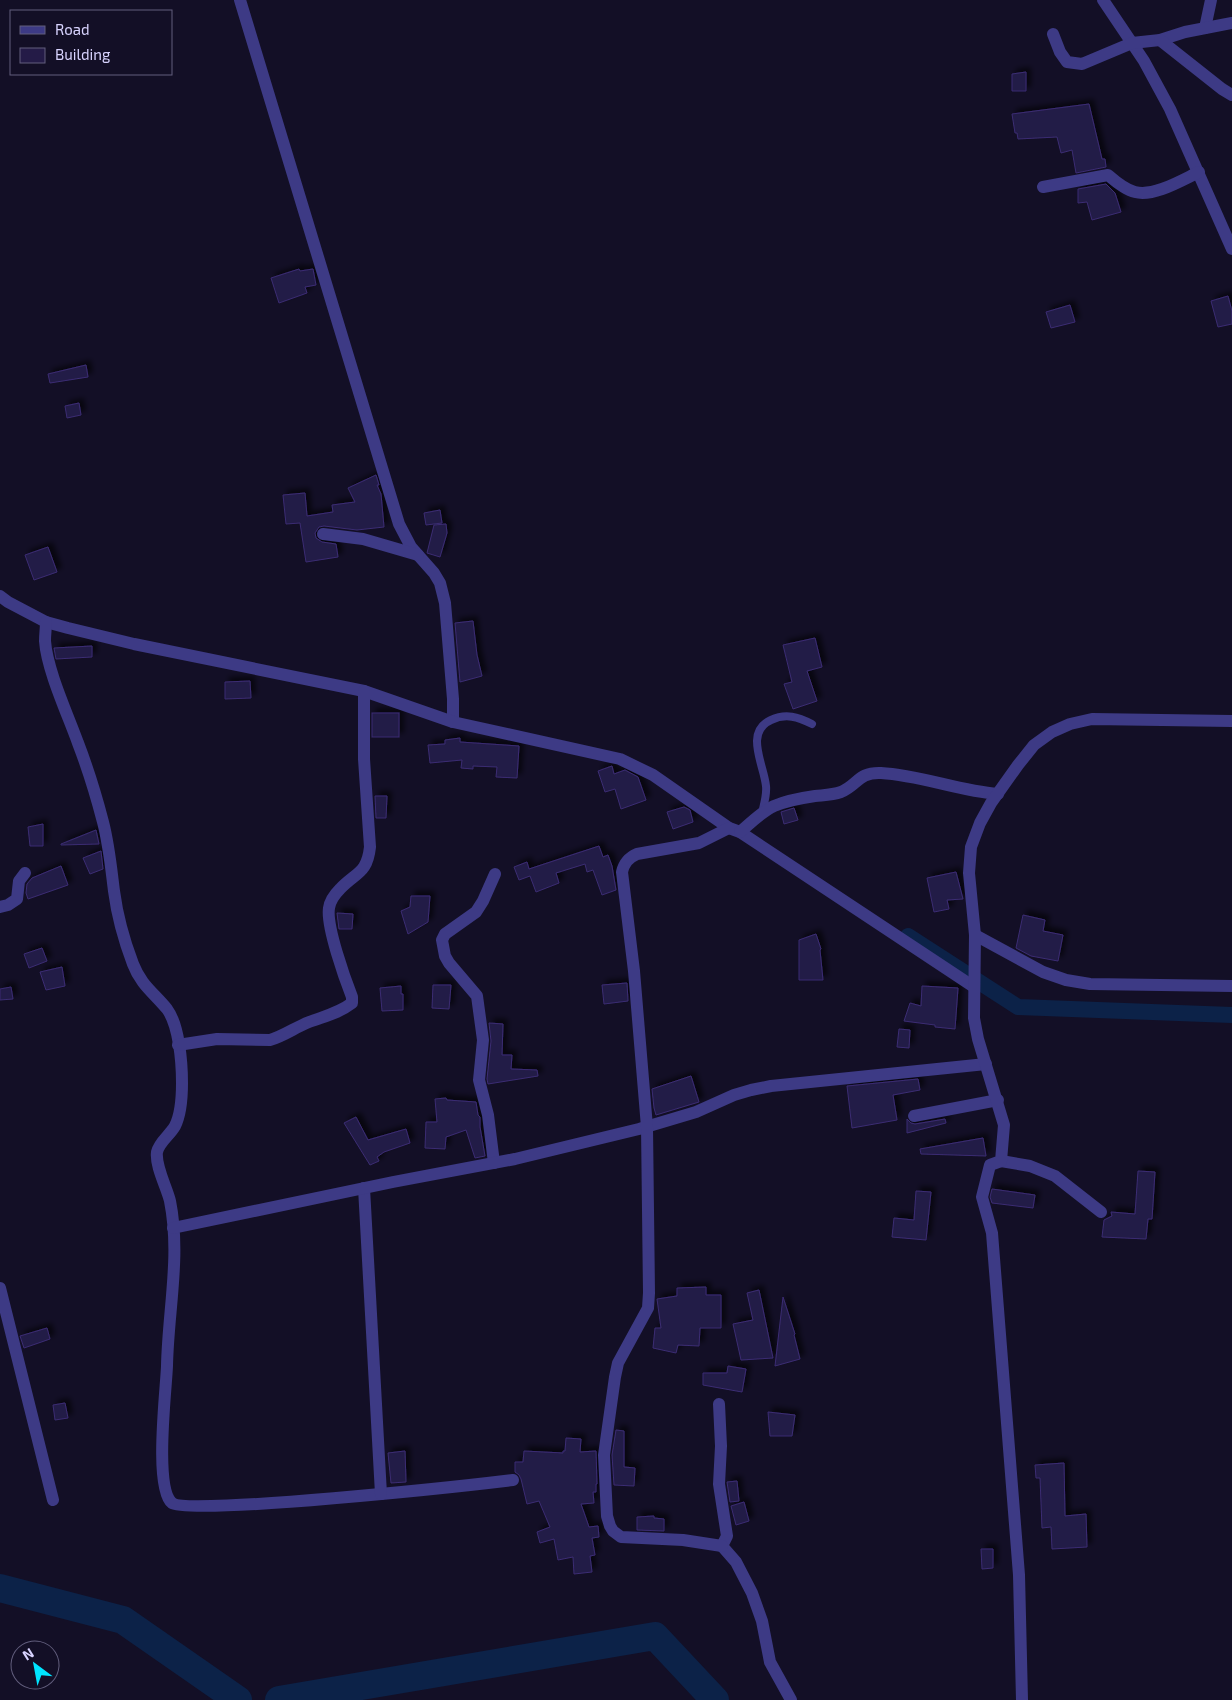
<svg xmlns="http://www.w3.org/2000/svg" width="1232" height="1700" font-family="'Exo 2',sans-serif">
	<defs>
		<filter id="shadow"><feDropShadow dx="4.5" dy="-4.5" stdDeviation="2.5" flood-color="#0009"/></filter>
	</defs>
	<rect width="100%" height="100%" fill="#130f26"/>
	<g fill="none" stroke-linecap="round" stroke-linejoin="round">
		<!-- canal -->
		<polyline stroke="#0c2248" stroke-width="16" points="908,936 1018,1007 1232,1015"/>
		<!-- river -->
		<g stroke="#0c2248" stroke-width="28">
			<polyline points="0,1588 123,1620 238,1700"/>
			<polyline points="279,1700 655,1636 715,1700"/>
		</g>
	</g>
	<!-- building -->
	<g fill="#241b47" stroke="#3b2d73" filter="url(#shadow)">
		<polygon points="1026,72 1026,91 1012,91 1012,74"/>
		<polygon points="1089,104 1102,159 1105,159 1106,167 1076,173 1072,150 1061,153 1057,137 1018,139 1017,133 1015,133 1012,114"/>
		<polygon points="1106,184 1115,193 1121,212 1092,220 1087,202 1078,203 1078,189"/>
		<polygon points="299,269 300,271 313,269 316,285 305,287 307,293 279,303 271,278"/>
		<polygon points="1228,296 1232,311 1232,324 1218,327 1211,301"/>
		<polygon points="1070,305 1075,322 1051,328 1046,312"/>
		<polygon points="86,365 88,377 50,383 48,374"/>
		<polygon points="79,403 81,415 67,418 65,406"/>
		<polygon points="376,475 379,485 377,485 381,494 384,527 357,530 324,526 319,527 315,533 316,538 322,542 336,544 338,557 306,562 300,523 286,524 283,495 305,493 307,516 333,512 332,505 355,502 348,488"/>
		<polygon points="440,510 442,523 426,525 424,513"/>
		<polygon points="446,524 447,533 440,557 427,553 434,525"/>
		<polygon points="48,547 57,572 34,580 25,555"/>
		<polygon points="473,621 477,655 482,676 460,682 455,623"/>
		<polygon points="815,638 822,667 807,671 817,701 793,709 784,684 792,682 783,645"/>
		<polygon points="92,646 92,657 56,659 54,648"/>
		<polygon points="250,681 251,698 225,699 225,682"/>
		<rect x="372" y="713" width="27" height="24"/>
		<polygon points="460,738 460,742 519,746 517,778 496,777 497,767 473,766 473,769 461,768 462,760 430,763 428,745 445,744 445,740"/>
		<polygon points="612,766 614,774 625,770 638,777 646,800 621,809 615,789 605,792 598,771"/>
		<polygon points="375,796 387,796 386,818 376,818"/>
		<polygon points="684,807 690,810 693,822 673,829 667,812"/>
		<polygon points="794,808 798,820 784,824 781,812"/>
		<polygon points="43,824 43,846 30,846 28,827"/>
		<polygon points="96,830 99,844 61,845 61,844"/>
		<polygon points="599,846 603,857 608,855 612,866 616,890 602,895 593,870 587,872 585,864 556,873 559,883 536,892 530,876 519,880 514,867 527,862 529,869"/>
		<polygon points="101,851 103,869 90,874 83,858"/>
		<polygon points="61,866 68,885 28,899 26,893 27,884 32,878"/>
		<polygon points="956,872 963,899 947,900 949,909 934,912 927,878"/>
		<polygon points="411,896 430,896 428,922 408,934 401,911 410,907"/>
		<polygon points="337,913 353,914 352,929 339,929"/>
		<polygon points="1023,915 1045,920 1043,931 1063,935 1058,961 1031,956 1016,948"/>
		<polygon points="816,934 821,949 820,950 823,980 799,980 799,940"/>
		<polygon points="42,948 47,961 29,968 24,954"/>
		<polygon points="62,967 65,986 46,990 40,972"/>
		<polygon points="627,983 628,1001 604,1004 602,985"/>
		<polygon points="433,985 451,985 449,1009 432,1008"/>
		<polygon points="401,986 401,994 403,994 403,1010 382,1011 380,988"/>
		<polygon points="922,986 958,988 955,1029 935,1027 935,1025 904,1021 910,1003 921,1006"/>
		<polygon points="11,987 13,999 0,1000 0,989"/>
		<polygon points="489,1023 503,1024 502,1055 512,1055 511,1069 537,1070 538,1076 488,1084 487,1079 491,1041"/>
		<polygon points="899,1029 910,1030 909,1048 897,1047"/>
		<polygon points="691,1076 699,1102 656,1115 654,1108 652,1089"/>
		<polygon points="918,1079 920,1090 893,1095 897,1120 852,1128 847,1086"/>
		<polygon points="446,1098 447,1100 476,1102 478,1115 480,1117 480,1127 485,1156 475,1158 466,1130 446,1137 445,1149 425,1148 426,1122 437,1122 435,1099"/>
		<polygon points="356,1117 368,1140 406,1129 410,1143 384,1152 377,1157 379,1161 370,1165 344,1123"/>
		<polygon points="907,1119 911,1123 915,1124 945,1119 946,1123 907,1133"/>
		<polygon points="983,1138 986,1156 921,1154 920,1149"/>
		<polygon points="1138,1171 1155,1172 1152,1219 1148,1219 1146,1239 1102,1237 1104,1220 1112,1216 1111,1212 1135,1214"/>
		<polygon points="992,1189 1035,1195 1033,1208 992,1203 990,1197"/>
		<polygon points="916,1191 931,1192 926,1240 892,1237 894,1218 914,1220"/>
		<polygon points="706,1287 706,1295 721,1295 721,1328 700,1328 699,1346 678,1345 676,1353 653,1348 655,1328 661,1328 657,1299 677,1296 677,1288"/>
		<polygon points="759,1290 773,1358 741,1360 733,1324 753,1320 747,1293"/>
		<polygon points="783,1297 795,1334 794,1335 800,1359 775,1366"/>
		<polygon points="47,1328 50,1339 24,1348 20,1336"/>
		<polygon points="728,1366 746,1369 742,1392 703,1385 703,1373 727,1373"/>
		<polygon points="65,1403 68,1418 55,1420 53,1405"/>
		<polygon points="768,1412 795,1415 792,1436 770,1436"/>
		<polygon points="616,1430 624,1431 624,1467 635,1468 634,1486 614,1485 612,1455"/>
		<polygon points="566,1438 581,1439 580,1452 596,1451 597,1484 596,1484 596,1492 593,1492 594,1503 581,1504 589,1527 598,1526 599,1537 592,1538 595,1555 590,1556 592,1572 574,1574 573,1557 558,1560 554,1539 540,1543 537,1532 550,1527 539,1501 527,1504 521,1479 519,1475 515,1472 515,1462 523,1462 524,1451 563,1453 563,1451 565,1451"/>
		<polygon points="405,1451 406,1482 391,1483 388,1453"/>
		<polygon points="1064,1463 1065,1516 1086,1514 1087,1547 1052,1549 1051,1527 1042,1528 1040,1478 1036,1478 1035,1465"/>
		<polygon points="737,1481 739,1501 730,1502 727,1482"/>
		<polygon points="744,1502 749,1521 736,1525 731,1506"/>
		<polygon points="654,1516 654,1518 664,1519 664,1531 637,1530 637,1517"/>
		<polygon points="981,1549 993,1549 993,1568 982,1569"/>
	</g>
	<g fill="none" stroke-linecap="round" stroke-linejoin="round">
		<!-- service -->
		<path stroke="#3d3a85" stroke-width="8" d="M762,813C764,804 767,795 766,786C764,765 744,732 771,720C786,713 798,717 812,724"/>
		<!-- minor -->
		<g stroke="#3d3a85" stroke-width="12">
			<polyline points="240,0 399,524 411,547 434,573 440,583 445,603 453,699 453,722"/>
			<polyline points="1103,0 1144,61 1170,109 1232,249"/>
			<polyline points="1205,28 1211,0"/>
			<polyline points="1053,34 1060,52 1067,62 1082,64 1132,43 1160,40 1185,32 1232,23"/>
			<polyline points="1160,40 1222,89 1232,95"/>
			<path d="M1043,187L1108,175C1116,182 1126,190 1135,192C1154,197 1182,180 1199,172"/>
			<polyline points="323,534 363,539 418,555"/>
			<polyline points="0,596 8,602 46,622 68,628 134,644 364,691 453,722 620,759 653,775 729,828 740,832 974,987"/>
			<path d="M46,622C46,628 45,634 45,641C47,670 68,715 78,743C88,769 96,795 103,822C109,845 111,867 114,891C117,914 125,943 133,964C141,985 154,993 167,1009C179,1025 182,1062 182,1083C182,1096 181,1114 175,1126C170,1135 159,1142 157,1152C155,1166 167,1188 170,1201C181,1256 168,1311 167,1366C166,1391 154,1488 172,1503C189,1516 472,1485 513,1480"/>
			<path d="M740,832C751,823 761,812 774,806C786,801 801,798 815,796C824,795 832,795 841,792C858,785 858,772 881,773C920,775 959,791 998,794"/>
			<polyline points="0,907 8,905 17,899 19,881 25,873"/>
			<polyline points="975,935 1043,972 1066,980 1090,984 1232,986"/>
			<path d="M178,1045L217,1039L270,1040C284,1036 296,1027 309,1022C325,1016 339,1013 352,1003V997C345,979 326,926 329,908C330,901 335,894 340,889C356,872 367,874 370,847L364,759V691"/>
			<polyline points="914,1116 998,1100"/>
			<polyline points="1001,1161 1030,1166 1055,1176 1101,1212"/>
			<polyline points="494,1163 488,1115 479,1080 483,1040 477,996 449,963 445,956 442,940 445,934 476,912 483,901 495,874"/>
			<polyline points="364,1188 381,1494"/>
			<polyline points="173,1228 393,1182 515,1159 639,1129 696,1112 734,1095 751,1090 771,1086 986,1064"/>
			<polyline points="0,1288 53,1500"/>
			<polyline points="719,1404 721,1446 719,1484 727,1536 722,1546 736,1562 752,1593 762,1621 770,1662 791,1700"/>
			<path d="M722,1546L683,1540L621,1537L613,1531L610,1526L607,1516L604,1455L615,1377L618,1363L648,1308L649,1293L647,1127L634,971L622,872C624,863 628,858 637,854L699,843L729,828"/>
			<polyline points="1022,1700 1019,1575 992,1233 982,1197 990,1165 1001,1161 1004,1125 978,1039 974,1018 975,935 969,873 971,847 980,823 991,803 1018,765 1034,745 1052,732 1070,724 1092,719 1232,721"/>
		</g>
	</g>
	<!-- legend -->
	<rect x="10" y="10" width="162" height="65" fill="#130f26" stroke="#625e7d"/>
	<rect x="20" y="26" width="25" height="8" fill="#3d3a85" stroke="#625e7d"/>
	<text x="55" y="35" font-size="15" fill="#d9d4ff">Road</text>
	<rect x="20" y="48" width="25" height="15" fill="#241b47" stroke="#625e7d"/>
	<text x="55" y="60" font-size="15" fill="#d9d4ff">Building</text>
	<!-- north arrow -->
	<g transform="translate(35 1665) rotate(328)"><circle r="24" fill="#130f26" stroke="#625e7d"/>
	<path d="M0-4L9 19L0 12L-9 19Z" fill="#00e5ff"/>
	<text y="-8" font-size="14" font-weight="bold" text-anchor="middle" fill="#d9d4ff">N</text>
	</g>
</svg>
